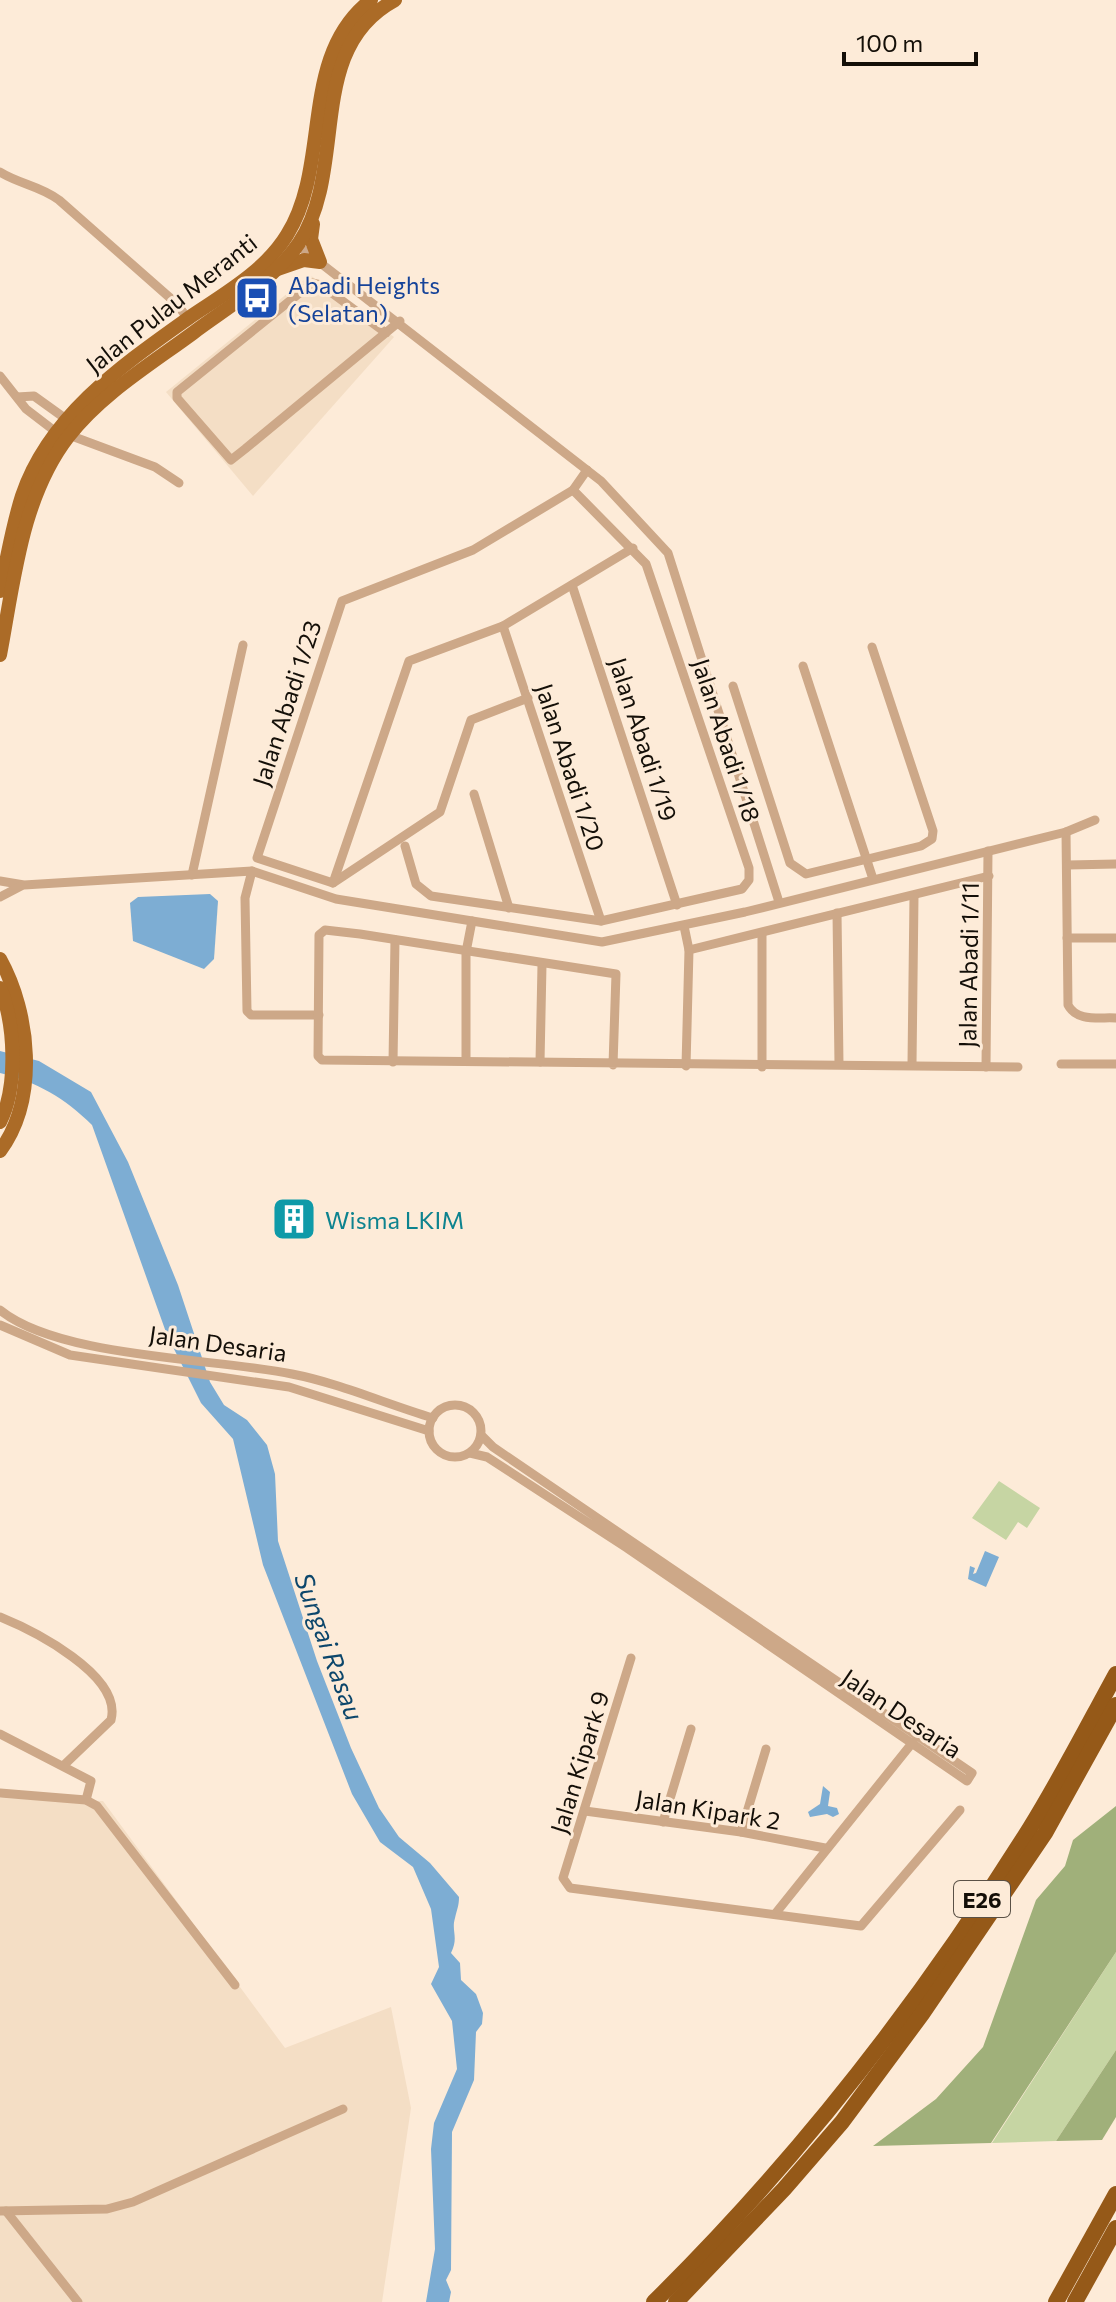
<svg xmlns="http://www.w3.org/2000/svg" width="1116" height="2302" font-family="Commissioner,sans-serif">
	<rect width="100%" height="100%" fill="#fdebd8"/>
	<!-- built -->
	<g fill="#f4dec5">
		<polygon points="310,275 394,337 253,496 166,392"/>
		<polygon points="0,1798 103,1801 285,2048 391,2007 411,2108 382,2302 0,2302"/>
	</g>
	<!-- green -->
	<g fill="#c6d5a3">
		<polygon points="999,1481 1040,1508 1027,1528 1018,1522 1006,1540 972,1518"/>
		<polygon points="1116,1952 1116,2050 1056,2141 992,2143"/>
	</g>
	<!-- forest -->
	<g fill="#a0b07a">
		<polygon points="1116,1806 1116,1952 991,2143 873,2146 936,2099 983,2047 1036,1900 1065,1866 1073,1840"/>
		<polygon points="1116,2050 1116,2117 1102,2140 1056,2141"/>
	</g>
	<!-- water -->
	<g fill="#7dadd3">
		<polygon points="210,894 218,901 214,959 204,969 133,941 130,903 138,897"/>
		<path d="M0,1051L39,1061L91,1092L128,1162L178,1285L210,1382L224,1405L247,1420L267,1445L275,1474L278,1541L317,1661L351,1748L379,1808L399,1837L430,1863L459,1897C459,1906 457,1909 455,1918C451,1931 459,1937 451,1953L460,1963L461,1980L476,1994L483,2013L482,2024L476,2032L474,2080L452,2132L451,2270L446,2280L451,2292L449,2302H426L435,2249L431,2149L434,2123L457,2069L452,2021L431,1984L439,1967L431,1909L413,1867L380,1842L352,1794L263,1565L233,1439L201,1403L167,1335L92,1125C65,1098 37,1082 0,1073Z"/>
		<polygon points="985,1551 999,1557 986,1587 968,1579 970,1566 975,1568 973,1574 976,1573"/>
		<polygon points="823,1786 830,1792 828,1806 837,1808 839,1814 833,1817 827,1814 810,1817 808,1812 820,1804"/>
	</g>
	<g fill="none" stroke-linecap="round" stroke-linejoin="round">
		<!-- minor -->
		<g stroke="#cda888" stroke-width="9">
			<path d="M0,172C19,184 41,186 59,200L177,304L188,319"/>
			<polyline points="296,244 601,481 668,553 779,902"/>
			<polyline points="386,333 321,285 312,283 177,392 177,398 231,460 245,449 400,321"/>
			<polyline points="0,376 26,409 56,432"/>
			<polyline points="17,397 34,396 66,419"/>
			<polyline points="69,435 155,467 179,483"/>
			<polyline points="572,585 677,905"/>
			<polyline points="503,626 601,921"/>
			<polyline points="803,666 873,879"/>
			<polyline points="733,686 790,863 806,874 921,846 932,839 933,831 872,647"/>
			<polyline points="528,698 471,720 440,812 333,883 257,858 342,601 473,550 573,490 587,470"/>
			<polyline points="474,794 509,908"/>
			<path d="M1066,832L1068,1005C1077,1022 1099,1017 1116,1018"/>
			<polyline points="405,846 416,884 431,896 601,921 742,889 749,880 749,868 646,564 573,490"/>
			<polyline points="1068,865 1116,864"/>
			<polyline points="252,871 245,898 247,1011 251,1015 319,1015"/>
			<polyline points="192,875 243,645"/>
			<polyline points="0,881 24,885 252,871 336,899 602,942 745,912 1066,832 1095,820"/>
			<polyline points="333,883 409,661 503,626 633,548"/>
			<polyline points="0,897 21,886"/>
			<polyline points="837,913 839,1064"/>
			<polyline points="684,926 689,950 686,1066"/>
			<polyline points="762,933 762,1067"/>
			<polyline points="1067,938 1116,938"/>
			<polyline points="689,950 989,876"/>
			<polyline points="466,1061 466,952 472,921"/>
			<polyline points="393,1062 395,940"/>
			<polyline points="540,1062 542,965"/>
			<polyline points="912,1064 914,896"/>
			<polyline points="1061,1064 1116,1064"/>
			<polyline points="613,1065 616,974 360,934 325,930 319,935 318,1056 322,1060 1018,1067"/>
			<polyline points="986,1067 988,851"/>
			<path d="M0,1310C59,1358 214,1358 292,1374C339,1383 386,1404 433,1418"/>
			<polyline points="0,1325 70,1355 289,1387 429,1431"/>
			<circle cx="455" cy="1431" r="26"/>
			<polyline points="470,1453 487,1457 627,1548 967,1781 972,1773 493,1447 481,1435"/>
			<path d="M0,1617C32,1630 123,1675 111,1720L63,1766"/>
			<polyline points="631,1658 563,1878 570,1888 861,1926 960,1810"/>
			<polyline points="0,1734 91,1781 86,1800"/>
			<polyline points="0,1793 86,1800 97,1806 235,1985"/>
			<polyline points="585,1811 741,1832 825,1848"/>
			<polyline points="663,1822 691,1729"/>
			<polyline points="741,1832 766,1749"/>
			<polyline points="775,1914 913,1742"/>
			<polyline points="0,2211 107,2209 133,2202 343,2109"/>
			<polyline points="6,2211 78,2302"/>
		</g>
		<!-- primary -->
		<g stroke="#ab6b27" stroke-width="14">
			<polyline points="278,269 304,260 320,262 311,239 313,224"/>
			<path d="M0,591C7,559 12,527 22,496C49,415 124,364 190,317C224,294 265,271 287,235C332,163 298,56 371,0"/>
			<path d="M0,655C14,582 21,498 68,437C100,395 151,364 193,333C229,306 273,281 299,243C349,167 304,49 395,0"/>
			<path d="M0,959C30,1013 39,1098 0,1151"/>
			<path d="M0,988C15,1023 18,1087 0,1122"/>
		</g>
		<!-- motorway -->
		<g stroke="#955918" stroke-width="16">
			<path d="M654,2302C798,2160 923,1999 1030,1828C1061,1778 1088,1725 1116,1674"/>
			<polyline points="676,2302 784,2189 842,2122 922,2014 1045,1833 1116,1705"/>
			<polyline points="1056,2302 1116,2194"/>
			<polyline points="1075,2302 1116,2228"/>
		</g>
	</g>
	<!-- icons -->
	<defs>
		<g id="bus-square" transform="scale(2.3)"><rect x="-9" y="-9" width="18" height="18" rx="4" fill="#1a4fb4" stroke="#fdebd8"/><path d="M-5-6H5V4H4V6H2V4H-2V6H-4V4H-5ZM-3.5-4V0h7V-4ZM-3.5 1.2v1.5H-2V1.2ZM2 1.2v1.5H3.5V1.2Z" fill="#fff"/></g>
		<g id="building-square" transform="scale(2.3)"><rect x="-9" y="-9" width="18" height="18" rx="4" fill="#0f9aa8" stroke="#fdebd8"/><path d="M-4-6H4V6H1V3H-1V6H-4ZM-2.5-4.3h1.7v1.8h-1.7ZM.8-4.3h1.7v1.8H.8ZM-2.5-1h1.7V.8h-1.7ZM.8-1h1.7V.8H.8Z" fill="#fff"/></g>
	</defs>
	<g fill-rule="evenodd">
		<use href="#bus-square" x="257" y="298"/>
		<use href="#building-square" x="294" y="1219"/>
	</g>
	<g text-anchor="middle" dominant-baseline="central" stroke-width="6" stroke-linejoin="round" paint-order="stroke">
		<!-- shield labels -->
		<rect fill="#fdebd8" stroke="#5a5146" stroke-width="2" x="954" y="1881" width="56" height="36" rx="6"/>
		<g font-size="22" font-weight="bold" fill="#140f08">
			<text x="982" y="1899">E26</text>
		</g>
		<!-- transit labels -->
		<g font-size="24" fill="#164399" stroke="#fdebd8" text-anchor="start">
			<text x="288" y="284">Abadi Heights<tspan x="288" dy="28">(Selatan)</tspan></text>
		</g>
		<!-- street labels -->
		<g font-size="24" fill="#140f08" stroke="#fdebd8">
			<text transform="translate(171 303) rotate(-38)">Jalan Pulau Meranti</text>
			<text transform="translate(286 703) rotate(-72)">Jalan Abadi 1/23</text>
			<text transform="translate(644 739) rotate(72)">Jalan Abadi 1/19</text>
			<text transform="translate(727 740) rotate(72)">Jalan Abadi 1/18</text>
			<text transform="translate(571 767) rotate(72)">Jalan Abadi 1/20</text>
			<text transform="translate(968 965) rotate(-89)">Jalan Abadi 1/11</text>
			<text transform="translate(218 1343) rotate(8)">Jalan Desaria</text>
			<text transform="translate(902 1713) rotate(34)">Jalan Desaria</text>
			<text transform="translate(579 1762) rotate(-73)">Jalan Kipark 9</text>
			<text transform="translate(708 1809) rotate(9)">Jalan Kipark 2</text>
		</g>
		<!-- culture labels -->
		<g font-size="24" fill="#0d838f" stroke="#fdebd8" text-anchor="start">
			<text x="325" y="1219">Wisma LKIM</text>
		</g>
		<!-- water labels -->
		<g font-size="26" font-style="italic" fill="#0c466b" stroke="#fdebd8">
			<text transform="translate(330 1646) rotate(70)">Sungai Rasau</text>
		</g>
	</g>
	<!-- scale -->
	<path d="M844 52v12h132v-12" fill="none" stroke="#140f08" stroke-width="4"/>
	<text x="856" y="52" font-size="24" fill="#140f08" stroke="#fdebd8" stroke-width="6" paint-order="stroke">100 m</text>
</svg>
